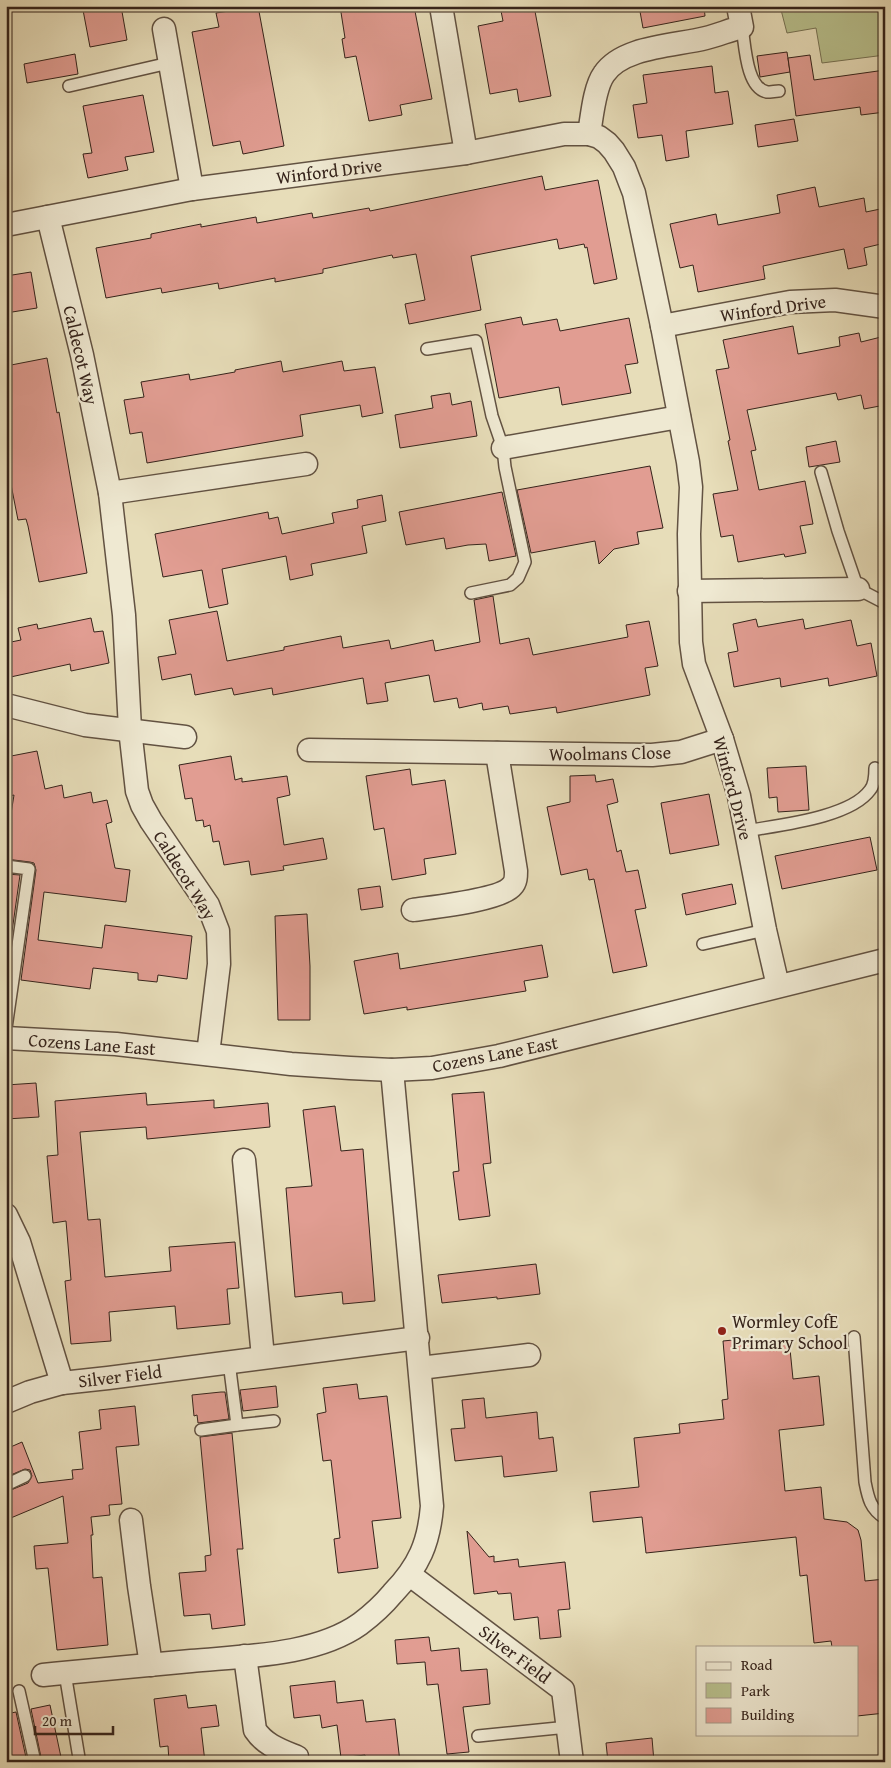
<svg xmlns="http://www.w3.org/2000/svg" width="891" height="1768" font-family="'Gentium Book Plus',serif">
	<rect width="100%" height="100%" fill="#e7ddb9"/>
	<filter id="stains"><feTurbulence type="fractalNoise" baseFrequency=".004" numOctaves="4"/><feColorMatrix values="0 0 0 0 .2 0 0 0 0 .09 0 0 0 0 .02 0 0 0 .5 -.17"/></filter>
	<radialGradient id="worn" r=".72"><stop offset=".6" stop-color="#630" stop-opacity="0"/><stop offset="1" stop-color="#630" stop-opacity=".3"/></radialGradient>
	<!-- green -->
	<polygon fill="#b8c08d" stroke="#767254" points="780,6 885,6 885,55 822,63 816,28 787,33"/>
	<!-- building -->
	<g fill="#e19d92" stroke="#35231b">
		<polygon points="102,6 121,6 127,40 90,47 83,10"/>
		<polygon points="228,6 258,6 284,146 243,154 240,141 213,146 192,32 219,27 216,13 229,11"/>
		<polygon points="340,6 414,6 432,99 400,105 402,115 369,121 356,56 345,58 342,39 345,38"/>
		<polygon points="500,6 534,6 551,96 519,102 517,89 490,94 478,26 503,21"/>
		<polygon points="639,6 704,6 705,16 643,28"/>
		<polygon points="787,52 790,72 760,77 757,56"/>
		<polygon points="75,54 78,74 27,83 24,64"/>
		<polygon points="810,55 814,80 885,70 885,112 861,115 860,107 796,116 788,58"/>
		<polygon points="712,66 715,93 728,91 733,124 686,131 689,157 666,161 662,135 638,138 633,105 647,103 643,75"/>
		<polygon points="143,95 154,152 125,157 128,170 88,178 83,154 92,153 83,106"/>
		<polygon points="794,119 798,141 758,147 755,125"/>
		<polygon points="542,176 545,190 598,180 617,279 594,284 587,247 585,248 584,244 559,249 557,239 471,256 481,310 409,324 405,304 425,300 416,254 393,258 392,255 323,269 323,273 275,282 275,278 219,289 218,283 162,293 161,288 106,298 96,248 151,238 151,234 201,224 201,227 256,217 257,223 312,213 313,218 369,208 370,211"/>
		<polygon points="815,187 819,207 864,198 866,212 885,208 885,243 864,248 867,265 848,269 844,249 763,266 765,279 698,292 693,265 680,268 670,224 716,214 718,225 780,213 777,195"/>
		<polygon points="31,272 37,308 6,313 6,276"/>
		<polygon points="521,317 523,325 557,319 560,331 629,318 638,363 625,365 631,393 562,405 559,387 499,398 485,324"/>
		<polygon points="793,326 798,354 840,346 839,337 859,333 861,342 885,336 885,405 864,409 861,395 838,400 836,393 747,410 756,450 751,451 759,490 805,481 813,524 800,526 806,553 785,557 784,554 738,562 733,535 721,537 713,494 738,490 728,441 730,440 716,370 729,368 723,340"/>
		<polygon points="47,358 57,413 59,412 87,573 39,582 28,526 26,519 18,520 6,459 6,366"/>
		<polygon points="281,361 283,372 342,361 344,371 375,367 383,413 362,417 360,405 300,415 303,436 147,463 142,432 130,434 124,400 144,397 141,382 189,374 190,380 235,372 235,370"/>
		<polygon points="450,393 452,405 471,401 477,436 400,448 395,415 433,408 431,396"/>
		<polygon points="836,441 840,462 809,467 806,447"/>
		<polygon points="650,466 663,528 637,532 639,544 614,549 599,564 595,541 531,553 517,490"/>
		<polygon points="502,492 516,556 489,561 486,544 468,545 446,549 444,538 406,545 399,512"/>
		<polygon points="382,495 386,521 362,526 367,553 311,564 313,575 290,580 286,556 222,569 228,604 209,608 202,570 163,577 155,534 268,512 269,519 278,517 282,534 334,523 332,513 358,508 357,500"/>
		<polygon points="493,596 500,644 529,638 533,655 628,637 626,625 649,621 658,666 645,668 650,695 557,713 556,707 510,714 508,706 483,710 482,703 459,708 457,698 434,702 429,675 385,683 388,701 367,704 363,678 273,695 272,688 234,695 232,688 195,695 191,674 162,680 158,657 176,654 169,620 217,611 227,661 284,650 284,647 341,636 343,648 389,640 391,649 433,640 435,651 480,642 474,600"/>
		<polygon points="91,618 94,632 103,631 109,663 71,671 70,664 6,678 6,643 21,640 18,628 37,624 38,629"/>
		<polygon points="756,619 758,627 803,619 805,629 851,620 857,646 871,643 877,676 829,686 828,678 781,687 780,678 734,687 728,653 738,651 733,624"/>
		<polygon points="37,751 45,789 62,785 64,798 91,792 93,803 107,800 112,822 106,824 115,868 130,870 126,902 44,892 38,940 102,948 105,925 192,936 187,979 158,975 157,982 138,980 138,973 93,968 90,989 21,980 36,870 34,863 30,862 6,859 6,845 14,795 6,797 6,757"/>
		<polygon points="231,756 235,780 242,778 242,782 287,776 290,795 277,798 284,845 323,838 327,859 283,866 284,870 251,875 249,861 224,865 219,841 213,842 210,825 204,827 203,820 196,821 192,798 185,799 179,765"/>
		<polygon points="806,766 809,810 778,812 777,797 769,798 767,768"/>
		<polygon points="410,769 412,785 445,780 456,854 424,859 426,874 392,880 384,828 374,830 366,776"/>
		<polygon points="595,775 596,782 613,779 618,802 607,805 617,852 621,850 626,872 638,870 646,908 635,910 647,966 613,973 594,879 589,880 587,869 561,875 547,807 570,802 570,776"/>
		<polygon points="709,794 719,845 670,854 661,803"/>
		<polygon points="870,837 877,870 782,889 775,856"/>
		<polygon points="6,874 20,875 6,974"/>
		<polygon points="732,884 736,904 686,915 682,894"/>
		<polygon points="380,886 383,907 361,910 358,889"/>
		<polygon points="307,914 310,966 310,1020 278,1020 275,916"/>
		<polygon points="542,945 548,977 524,981 526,991 407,1010 407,1007 364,1014 354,961 398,953 400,969"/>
		<polygon points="36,1083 39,1117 6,1119 6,1085"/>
		<polygon points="484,1092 491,1163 483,1164 490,1216 459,1220 453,1172 459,1171 452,1094"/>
		<polygon points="146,1093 147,1105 214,1100 214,1108 268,1103 270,1127 147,1139 146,1127 80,1132 88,1220 100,1219 105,1277 171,1271 169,1247 235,1242 239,1288 227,1289 230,1324 177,1329 175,1306 109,1312 111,1341 71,1344 65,1281 71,1280 66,1221 53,1223 47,1156 58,1155 55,1101"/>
		<polygon points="335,1106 341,1151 363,1149 375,1301 343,1304 342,1292 295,1297 286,1188 312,1186 303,1110"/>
		<polygon points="536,1264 540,1294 497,1299 497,1297 442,1303 438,1275"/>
		<polygon points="753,1338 754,1343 789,1339 793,1379 819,1376 824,1425 779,1430 785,1491 821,1487 824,1519 847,1522 858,1530 861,1540 865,1581 885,1579 885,1713 857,1716 857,1647 832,1647 831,1641 814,1643 807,1575 800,1576 796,1537 646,1553 642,1517 593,1522 590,1492 639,1487 634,1438 680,1433 679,1424 724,1419 722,1400 728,1399 723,1341"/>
		<polygon points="357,1384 359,1399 387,1396 401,1518 372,1521 378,1568 338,1573 334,1539 340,1538 331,1460 323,1461 317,1414 326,1412 323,1388"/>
		<polygon points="276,1386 278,1407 243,1411 240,1390"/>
		<polygon points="221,1392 225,1392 229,1419 198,1423 197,1415 194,1416 192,1395"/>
		<polygon points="484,1398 486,1418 537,1412 539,1439 553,1437 557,1471 504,1477 502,1456 455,1461 451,1429 465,1428 462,1400"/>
		<polygon points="135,1406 139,1445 116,1447 122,1504 109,1505 110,1515 91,1517 93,1535 91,1535 93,1578 102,1577 108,1645 57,1650 48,1568 36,1569 34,1546 68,1543 63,1496 6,1520 6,1492 28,1483 32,1476 30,1470 25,1469 6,1477 6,1449 22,1442 38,1483 73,1479 72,1470 83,1469 79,1432 101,1429 99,1410"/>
		<polygon points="232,1433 243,1549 237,1549 245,1625 212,1629 210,1614 184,1616 179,1573 206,1571 205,1556 211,1555 200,1437"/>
		<polygon points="467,1531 489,1557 494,1556 494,1562 518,1559 519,1567 565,1562 570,1609 558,1610 561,1637 540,1639 538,1617 514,1620 511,1593 498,1594 497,1591 474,1594"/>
		<polygon points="429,1637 431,1651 459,1648 461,1671 487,1669 490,1704 463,1707 469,1752 447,1754 438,1684 427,1685 425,1662 397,1664 395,1640"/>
		<polygon points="335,1681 337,1703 363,1700 366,1722 395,1719 400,1762 366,1762 365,1755 341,1758 337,1725 322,1728 320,1715 294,1718 290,1686"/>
		<polygon points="186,1695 188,1708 216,1705 219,1726 201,1728 205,1762 169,1762 168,1746 160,1747 154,1699"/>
		<polygon points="50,1705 62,1762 42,1762 31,1709"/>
		<polygon points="16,1712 27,1762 6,1762 6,1714"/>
		<polygon points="652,1738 654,1762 608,1762 606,1743"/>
	</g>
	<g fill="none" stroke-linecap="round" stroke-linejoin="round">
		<!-- service casing -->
		<g stroke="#625242" stroke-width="14">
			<g id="service">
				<path d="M742,27C745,44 746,88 767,92C771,92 776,91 779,91"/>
				<polyline points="69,86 169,63"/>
				<polyline points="427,349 476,341 492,416 503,448 505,467 525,562 518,578 510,585 471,593"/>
				<polyline points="821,472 838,531 858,589 885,603"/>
				<path d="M746,831C778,825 850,818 870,790C875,784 875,775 875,768"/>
				<polyline points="6,866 29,869 6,1028"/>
				<polyline points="703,944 765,930"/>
				<path d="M854,1337L865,1482C868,1497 870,1509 885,1518"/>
				<polyline points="237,1425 274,1421"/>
				<polyline points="201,1430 237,1425 229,1362"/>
				<polyline points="6,1485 25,1476"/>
				<polyline points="65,1673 79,1758"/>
				<polyline points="19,1691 35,1762"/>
				<polyline points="478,1736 568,1727"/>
			</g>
		</g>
		<!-- minor casing -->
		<g stroke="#625242" stroke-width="25">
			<g id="minor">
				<polyline points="441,6 466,153"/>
				<polyline points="164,29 192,189"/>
				<path d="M589,134C592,117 594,88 604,74C623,46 675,46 706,38C718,35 730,30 742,27L738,6"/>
				<polyline points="48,217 82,355 110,493 124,615 130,729 137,791 142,805 151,821 208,905 218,931 219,964 208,1054"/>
				<polyline points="6,225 192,189 466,153 564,134 589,134 599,137 607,143 614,151 624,167 634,193 662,326 688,462 691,487 689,534 691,642 694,664 722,739 739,796 765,930 778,986"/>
				<polyline points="662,326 790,302 835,300 885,307"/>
				<polyline points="503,448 679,417"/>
				<polyline points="110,493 306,464"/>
				<polyline points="689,591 858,589"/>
				<polyline points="6,705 85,725 185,737"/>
				<polyline points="309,750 652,755 681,752 722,739"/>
				<path d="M413,910C433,907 501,900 512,886C516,882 516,876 516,871L497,753"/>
				<polyline points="6,1038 116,1044 291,1064 350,1068 392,1070 432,1068 499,1056 885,960"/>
				<polyline points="244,1160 263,1357"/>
				<polyline points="6,1215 19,1242 62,1383"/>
				<polyline points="420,1368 529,1355"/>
				<polyline points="6,1402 30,1392 62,1383 108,1378 418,1338"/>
				<polyline points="131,1520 139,1586 151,1665"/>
				<polyline points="410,1575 563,1690 572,1762"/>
				<path d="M245,1656L255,1730C265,1745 280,1750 297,1757V1762"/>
				<path d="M43,1675C92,1670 141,1666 191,1661C244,1656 315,1656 360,1624C372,1615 383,1605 393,1593C419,1566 429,1543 432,1506L392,1070"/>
			</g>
		</g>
		<!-- service -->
		<use href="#service" stroke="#efe9d2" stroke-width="11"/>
		<!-- minor -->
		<use href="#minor" stroke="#efe9d2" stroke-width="22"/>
	</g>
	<!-- markers -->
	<circle fill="#8f2418" stroke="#efe9d2" stroke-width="2" cx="722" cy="1331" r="5"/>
	<g text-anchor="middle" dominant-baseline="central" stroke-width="4.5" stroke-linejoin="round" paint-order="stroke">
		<!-- street labels -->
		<g font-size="18" fill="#35231b" stroke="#efe9d2">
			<text transform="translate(329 171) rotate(-7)">Winford Drive</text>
			<text transform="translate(773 308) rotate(-8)">Winford Drive</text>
			<text transform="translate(81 355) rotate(77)">Caldecot Way</text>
			<text transform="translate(610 753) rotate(-1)">Woolmans Close</text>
			<text transform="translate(733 788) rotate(75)">Winford Drive</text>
			<text transform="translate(185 875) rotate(58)">Caldecot Way</text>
			<text transform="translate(92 1044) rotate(4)">Cozens Lane East</text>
			<text transform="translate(495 1054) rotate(-11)">Cozens Lane East</text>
			<text transform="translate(120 1376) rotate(-7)">Silver Field</text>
			<text transform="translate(515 1654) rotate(37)">Silver Field</text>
		</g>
		<!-- poi labels -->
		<g font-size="18" fill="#35231b" stroke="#efe9d2" text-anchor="start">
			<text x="732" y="1321">Wormley CofE<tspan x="732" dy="21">Primary School</tspan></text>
		</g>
	</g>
	<!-- margin -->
	<rect width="891" height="1768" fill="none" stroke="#e7ddb9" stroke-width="25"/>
	<rect x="8" y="8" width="876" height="1753" fill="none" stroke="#35231b" stroke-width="2.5"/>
	<rect x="12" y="12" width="866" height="1743" fill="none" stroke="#35231b"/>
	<!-- legend -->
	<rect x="696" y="1646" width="162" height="90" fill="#efe9d2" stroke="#a59a89"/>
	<rect x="706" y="1662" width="25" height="8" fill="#efe9d2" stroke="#a59a89"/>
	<text x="741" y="1670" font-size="15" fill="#35231b">Road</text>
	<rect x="706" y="1683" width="25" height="15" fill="#b8c08d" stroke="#a59a89"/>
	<text x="741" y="1696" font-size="15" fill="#35231b">Park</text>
	<rect x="706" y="1708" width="25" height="15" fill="#e19d92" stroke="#a59a89"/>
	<text x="741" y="1720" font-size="15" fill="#35231b">Building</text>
	<!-- scale -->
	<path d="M35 1726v8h78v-8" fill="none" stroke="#35231b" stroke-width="2.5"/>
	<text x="42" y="1726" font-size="15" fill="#35231b" stroke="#efe9d2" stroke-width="4" paint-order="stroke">20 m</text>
	<rect width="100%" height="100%" filter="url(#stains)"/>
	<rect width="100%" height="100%" fill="url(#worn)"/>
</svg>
